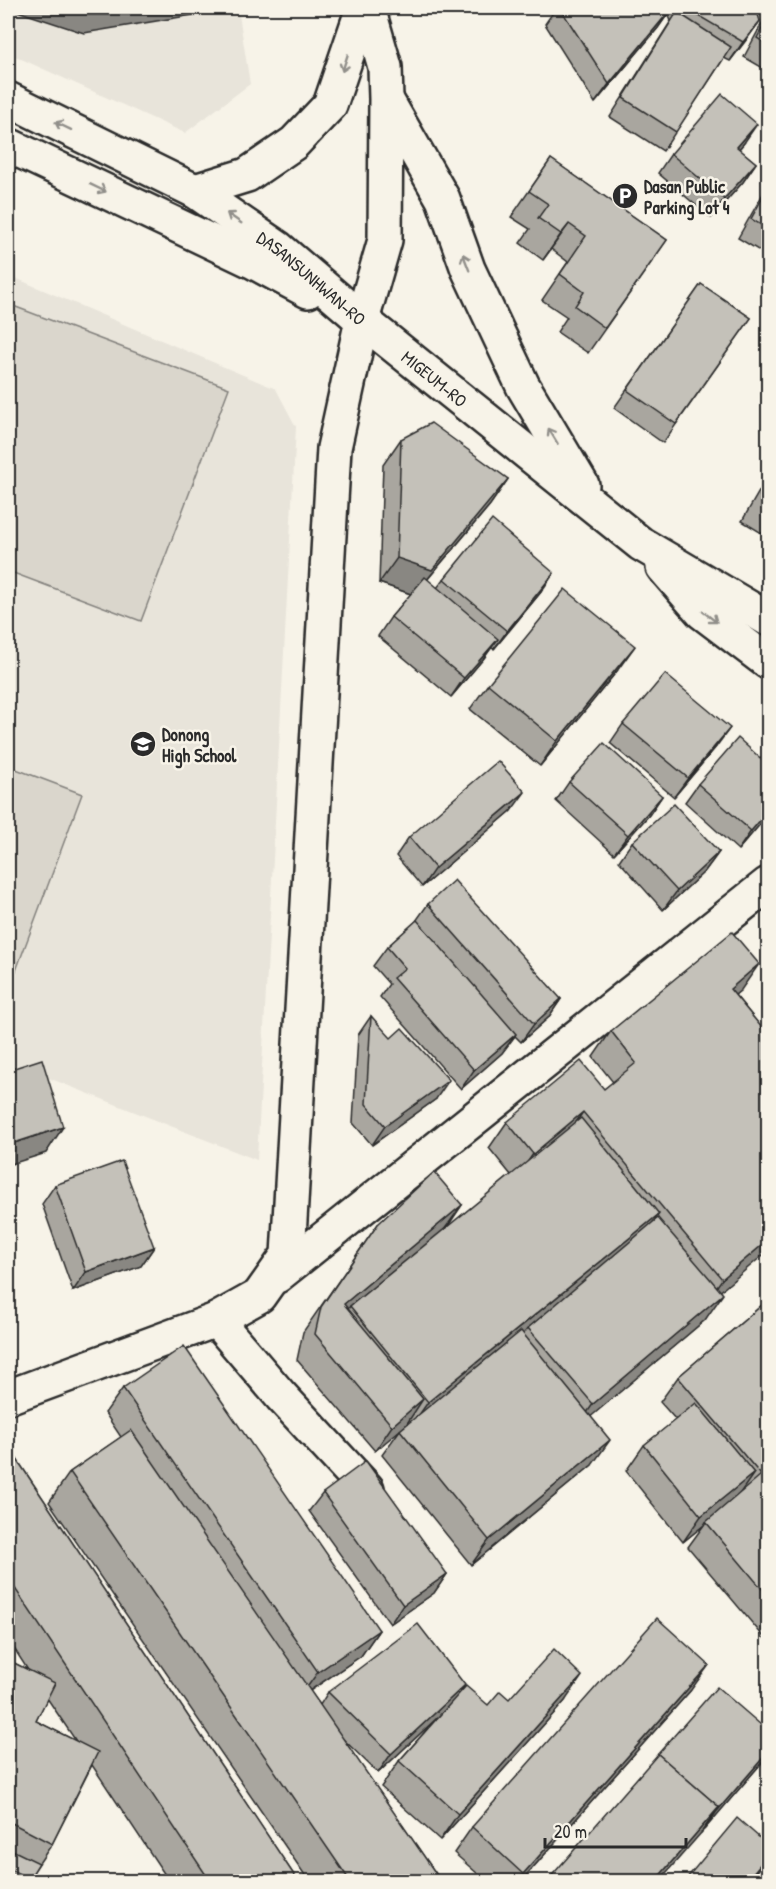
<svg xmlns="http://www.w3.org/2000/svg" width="776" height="1889" font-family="'Patrick Hand',sans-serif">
	<rect width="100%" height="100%" fill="#f7f3e8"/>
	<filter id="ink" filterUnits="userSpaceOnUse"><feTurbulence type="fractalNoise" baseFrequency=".0167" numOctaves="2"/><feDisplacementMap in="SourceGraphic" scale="12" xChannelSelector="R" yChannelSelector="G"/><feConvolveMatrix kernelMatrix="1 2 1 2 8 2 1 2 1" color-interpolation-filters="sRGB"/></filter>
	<g filter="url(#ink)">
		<!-- built -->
		<g fill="#e8e4da">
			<polygon points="8,8 238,8 250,84 185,133 8,53"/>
			<polygon points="8,275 276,389 296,427 257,1160 8,1062"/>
		</g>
		<!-- green -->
		<g fill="#dad6cc" stroke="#82807c" stroke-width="1.5">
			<polygon points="8,304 229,388 141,621 8,571"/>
			<polygon points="8,766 82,794 8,992"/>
		</g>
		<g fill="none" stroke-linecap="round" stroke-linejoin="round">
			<!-- minor casing -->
			<g stroke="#2b2b2b" stroke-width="38">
				<g id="minor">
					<path id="s1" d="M8,99L195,191L278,248L362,320L641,544L768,619"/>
					<polyline points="387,101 443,199 468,269 523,386 582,485"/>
					<polyline points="8,145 252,261 308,291"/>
					<polyline points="195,191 247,175 294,143 330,105 363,8"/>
					<polyline points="663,567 702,612 768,662"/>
					<polyline points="277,1276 768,884"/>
					<polyline points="216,1320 281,1396 367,1489"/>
					<polyline points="8,1397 216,1320 259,1296 288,1255 334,448 362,320 385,240 386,99 385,67 368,8"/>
				</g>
			</g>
			<!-- minor -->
			<use href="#minor" stroke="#f7f3e8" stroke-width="33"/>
		</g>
		<!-- wall -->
		<g fill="#a9a69f" stroke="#2b2b2b" stroke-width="1.5" fill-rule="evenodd">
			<polygon points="556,8 756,8 760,21 730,61 724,58 663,151 610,117 671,21 668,14 658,28 595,103 545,24"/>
			<polygon points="768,12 768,71 744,57"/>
			<polygon points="744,143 739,149 756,163 743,182 711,218 658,173 671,154"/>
			<polygon points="551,159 667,240 588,353 557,332 567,317 542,300 568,262 551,249 543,260 520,243 530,229 511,217"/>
			<polygon points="768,185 768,256 738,238"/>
			<polygon points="701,284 751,318 663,443 614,408"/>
			<polygon points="401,439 508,479 490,505 427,580 437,588 444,579 541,592 494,649 491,648 484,658 451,697 378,636 391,617 411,594 379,583 383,465"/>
			<polygon points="768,476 768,537 742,521"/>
			<polygon points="617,671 540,766 470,709 488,684"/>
			<polygon points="623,724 716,747 674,797 610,743"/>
			<polygon points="569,782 662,796 649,815 614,854 556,801"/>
			<polygon points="698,784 768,815 738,850 685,802"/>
			<polygon points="511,811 422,887 396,856 409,837"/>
			<polygon points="632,842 719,852 705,871 663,910 619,861"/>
			<polygon points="428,904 561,999 548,1018 521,1042 515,1036 502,1053 461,1089 380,997 389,984 373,966 387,947 416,921"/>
			<polygon points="741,990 735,995 762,1028 720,1291 705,1320 591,1416 592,1465 471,1565 382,1455 400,1430 407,1424 407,1423 375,1451 297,1360 303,1332 378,1224 462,1205 446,1229 511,1175 489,1148 507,1122 604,1089 613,1082 593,1057 611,1031"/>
			<polygon points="371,1016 436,1099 372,1145 353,1123 358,1035"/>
			<polygon points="55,1185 154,1247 141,1266 73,1291 42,1204"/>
			<polygon points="768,1300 768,1642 688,1547 704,1525 683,1542 626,1471 644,1445 676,1420 660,1402 678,1377"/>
			<polygon points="123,1388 379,1630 361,1656 310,1691 320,1705 328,1692 461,1692 488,1705 509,1699 565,1701 440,1840 381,1787 399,1761 438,1717 378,1773 342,1738 441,1881 309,1881 49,1502 70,1472 121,1437 105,1413"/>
			<path d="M8,1446L298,1881H169L92,1765L52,1844L27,1881H8V1660L28,1670L8,1639ZM47,1698L76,1741L36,1721Z"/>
			<polygon points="323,1493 447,1574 434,1593 390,1624 309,1511"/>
			<polygon points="691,1690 521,1881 486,1881 454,1853 472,1827"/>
			<polygon points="765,1759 701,1833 547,1881"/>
		</g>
		<!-- shaded-wall -->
		<g fill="#898782" stroke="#2b2b2b" stroke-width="1.5">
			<polygon points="8,8 219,8 217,11 84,33"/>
			<polygon points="671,9 658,28 595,103 609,84"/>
			<polygon points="760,21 747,39 730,61 743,42"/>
			<polygon points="757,124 744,143 724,166 737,147"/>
			<polygon points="756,163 743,182 711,218 724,199"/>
			<polygon points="569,224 551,249 543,260 561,234"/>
			<polygon points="508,479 490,505 414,595 379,583 397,558"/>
			<polygon points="554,573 541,592 494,649 507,631"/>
			<polygon points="498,639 484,658 451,697 464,678"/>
			<polygon points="635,646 617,671 540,766 557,741"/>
			<polygon points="730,728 716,747 674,797 688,778"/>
			<polygon points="525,792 511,811 422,887 435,868"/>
			<polygon points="662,796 649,815 614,854 628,835"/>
			<polygon points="768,811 768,815 738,850 751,831"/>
			<polygon points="719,852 705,871 663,910 677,891"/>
			<polygon points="759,964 741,990 712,1014 730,989"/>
			<polygon points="561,999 548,1018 521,1042 534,1024"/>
			<polygon points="516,1034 502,1053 461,1089 474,1070"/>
			<polygon points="449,1080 436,1099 372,1145 385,1126"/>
			<polygon points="583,1112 566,1137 515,1180 533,1154"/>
			<polygon points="63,1127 46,1153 8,1165 8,1145"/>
			<polygon points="462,1205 444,1230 350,1306 345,1314 344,1304"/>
			<polygon points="659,1214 641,1239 528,1328 522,1336 410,1428 428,1402"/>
			<polygon points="768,1240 768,1251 704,1305 722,1279"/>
			<polygon points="154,1247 141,1266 73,1291 86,1272"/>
			<polygon points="723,1294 705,1320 575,1430 593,1404"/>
			<polygon points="423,1399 406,1425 375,1451 392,1426"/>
			<polygon points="610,1440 592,1465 471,1565 489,1540"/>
			<polygon points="754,1473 736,1499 706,1522 704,1525 683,1542 701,1516"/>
			<polygon points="447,1574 434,1593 390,1624 403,1605"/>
			<polygon points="379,1630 361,1656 300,1697 318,1672"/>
			<polygon points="709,1665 691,1690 521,1881 518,1881 523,1874"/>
			<polygon points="582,1676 565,1701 440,1840 458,1814"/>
			<polygon points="465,1685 452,1704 378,1773 391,1754"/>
			<polygon points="768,1752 768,1754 765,1759 704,1830 717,1811"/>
			<polygon points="719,1807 701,1833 659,1881 655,1881"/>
			<polygon points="768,1855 760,1868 749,1881 746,1881"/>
		</g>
		<!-- building -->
		<g fill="#c4c1b9" stroke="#2b2b2b" stroke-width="1.5">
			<polygon points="560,8 670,8 671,9 609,84"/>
			<polygon points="686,8 756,8 760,21 743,42 687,9"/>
			<polygon points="677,12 731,47 676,132 623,98"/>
			<polygon points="768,18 768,45 757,38"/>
			<polygon points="722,94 757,124 737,147 756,163 724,199 671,154"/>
			<polygon points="551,159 667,240 605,328 575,306 584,292 560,274 586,236 569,224 561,234 538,218 548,204 529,191"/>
			<polygon points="768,188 768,229 751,219"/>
			<polygon points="701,284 751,318 676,424 627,390"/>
			<polygon points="431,423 508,479 432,570 397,558 401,439"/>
			<polygon points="768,482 768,501 760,496"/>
			<polygon points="492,520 554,573 507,631 444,579"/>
			<polygon points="425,577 498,639 464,678 391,617"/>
			<polygon points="565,589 635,646 557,741 488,684"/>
			<polygon points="665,674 730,728 688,778 623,724"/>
			<polygon points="738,738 768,765 768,811 751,831 698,784"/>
			<polygon points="604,743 662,796 628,835 569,782"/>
			<polygon points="498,761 525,792 435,868 409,837"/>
			<polygon points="674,804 719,852 677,891 632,842"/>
			<polygon points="454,880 561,999 534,1024 428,904"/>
			<polygon points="417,920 516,1034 474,1070 393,978 405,968 387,947"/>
			<polygon points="732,932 759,964 730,989 762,1028 768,1022 768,1240 722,1279 583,1112 533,1154 507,1122 581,1061 604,1089 636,1063 611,1031"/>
			<polygon points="371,1016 391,1038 402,1028 449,1080 385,1126 366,1104"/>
			<polygon points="42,1059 63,1127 8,1145 8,1070"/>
			<polygon points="581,1118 659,1214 428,1402 350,1306"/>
			<polygon points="122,1161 154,1247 86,1272 55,1185"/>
			<polygon points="434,1172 462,1205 344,1304 423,1399 392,1426 315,1334 321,1307 378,1224"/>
			<polygon points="658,1218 723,1294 593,1404 528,1328"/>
			<polygon points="768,1300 768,1596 706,1522 761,1475 678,1377"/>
			<polygon points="521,1331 610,1440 489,1540 400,1430"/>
			<polygon points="184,1346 379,1630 318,1672 123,1388"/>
			<polygon points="696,1403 754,1473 701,1516 644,1445"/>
			<polygon points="131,1430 441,1881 350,1881 70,1472"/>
			<polygon points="8,1446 298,1881 210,1881 8,1578"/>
			<polygon points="366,1461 447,1574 403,1605 323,1493"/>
			<polygon points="657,1618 709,1665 523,1874 472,1827"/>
			<polygon points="418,1624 465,1685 391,1754 328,1692"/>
			<polygon points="554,1649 582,1676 458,1814 399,1761 466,1686 488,1705 500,1691 509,1699"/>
			<polygon points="8,1660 55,1683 36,1721 98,1752 52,1844 8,1821"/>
			<polygon points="717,1687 768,1731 768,1752 717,1811 719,1807 658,1754"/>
			<polygon points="658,1754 719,1807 655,1881 547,1881"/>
			<polygon points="737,1818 768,1845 768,1855 746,1881 689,1881 686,1879"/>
			<polygon points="8,1848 39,1863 29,1879 8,1868"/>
		</g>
		<!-- one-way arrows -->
		<defs><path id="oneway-shaft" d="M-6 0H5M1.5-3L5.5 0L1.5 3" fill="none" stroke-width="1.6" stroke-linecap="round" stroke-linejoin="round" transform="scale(1.5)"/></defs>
		<g stroke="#918f8a">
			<use href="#oneway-shaft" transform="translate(345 63) rotate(108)"/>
			<use href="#oneway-shaft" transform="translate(63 126) rotate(-154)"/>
			<use href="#oneway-shaft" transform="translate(98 188) rotate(26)"/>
			<use href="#oneway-shaft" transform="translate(234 218) rotate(-145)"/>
			<use href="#oneway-shaft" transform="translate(466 262) rotate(-111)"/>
			<use href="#oneway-shaft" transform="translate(553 436) rotate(-121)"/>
			<use href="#oneway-shaft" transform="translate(710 617) rotate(38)"/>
		</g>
	</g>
	<!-- icons -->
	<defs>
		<g id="parking-disc" transform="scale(1.35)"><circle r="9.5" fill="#2b2b2b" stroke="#f7f3e8"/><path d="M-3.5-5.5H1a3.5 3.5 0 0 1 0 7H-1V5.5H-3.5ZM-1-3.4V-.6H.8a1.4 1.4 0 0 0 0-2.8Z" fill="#fff"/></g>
		<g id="school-disc" transform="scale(1.35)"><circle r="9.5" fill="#2b2b2b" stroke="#f7f3e8"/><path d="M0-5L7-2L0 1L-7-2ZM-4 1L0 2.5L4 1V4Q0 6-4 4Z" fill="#fff"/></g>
	</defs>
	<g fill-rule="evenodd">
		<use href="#parking-disc" x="625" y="196"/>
		<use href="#school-disc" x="143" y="744"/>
	</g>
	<g text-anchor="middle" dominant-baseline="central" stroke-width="5" stroke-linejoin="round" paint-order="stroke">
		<!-- poi labels -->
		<g font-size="18" font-weight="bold" fill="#2b2b2b" stroke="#f7f3e8" text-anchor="start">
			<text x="644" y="186">Dasan Public<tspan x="644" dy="21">Parking Lot 4</tspan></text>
			<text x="162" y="734">Donong<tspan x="162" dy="21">High School</tspan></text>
		</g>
		<!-- street labels -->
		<g font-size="18" fill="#2b2b2b" stroke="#f7f3e8">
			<text stroke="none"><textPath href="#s1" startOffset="354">DASANSUNHWAN-RO</textPath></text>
			<text stroke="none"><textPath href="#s1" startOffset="513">MIGEUM-RO</textPath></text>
		</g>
	</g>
	<!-- margin -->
	<rect width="776" height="1889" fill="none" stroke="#f7f3e8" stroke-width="30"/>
	<rect x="15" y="15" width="746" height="1859" fill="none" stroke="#2b2b2b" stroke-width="2" filter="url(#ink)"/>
	<!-- scale -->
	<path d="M545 1838v9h141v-9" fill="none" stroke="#2b2b2b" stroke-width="3"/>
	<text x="554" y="1838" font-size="18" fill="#2b2b2b" stroke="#f7f3e8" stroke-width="4.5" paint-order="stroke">20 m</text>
</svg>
